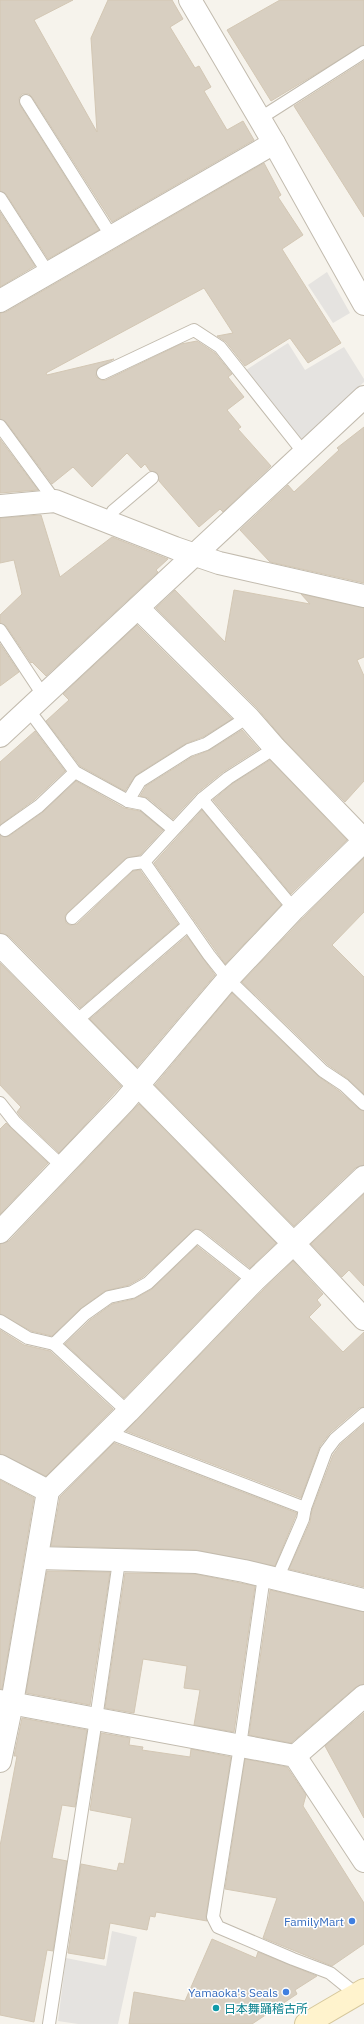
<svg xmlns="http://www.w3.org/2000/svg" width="364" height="2024" font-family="'IBM Plex Sans','Noto Sans JP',sans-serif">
	<rect width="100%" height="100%" fill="#f6f3ec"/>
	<!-- parking -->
	<g fill="#e5e3e0">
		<polygon points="327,272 350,313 333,323 308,285"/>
		<polygon points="288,343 305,370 344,347 364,379 364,382 300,441 246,370"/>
		<polygon points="112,1931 137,1937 118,2024 78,2024 58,2021 66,1958 106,1966"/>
	</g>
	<!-- building -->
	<g fill="#d8cfc1" stroke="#d3c7b4">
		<polygon points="0,0 73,0 34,20 97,132 91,38 108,0 172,0 183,19 170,27 195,68 199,66 211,87 204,91 227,130 243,121 254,140 112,222 32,97 29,94 22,94 19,98 20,105 99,230 48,259 6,194 0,191"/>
		<polygon points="280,0 364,0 364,45 271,101 227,30"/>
		<polygon points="364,61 364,217 294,106"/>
		<polygon points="264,163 281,195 278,197 303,235 282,249 341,343 308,363 290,338 245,366 226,342 217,336 233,333 204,288 46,373 47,375 114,359 97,369 96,377 102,380 106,380 181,344 197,341 215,353 232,374 228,377 244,397 227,410 241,427 238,429 271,466 223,512 220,509 199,527 159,481 157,473 150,471 145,464 141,468 127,453 92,487 73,467 52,484 6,422 0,419 0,313 6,312"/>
		<polygon points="0,212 35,266 0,287"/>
		<polygon points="364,427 364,583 270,562 240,530 288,485 294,492 339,450 337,448"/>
		<polygon points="0,439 38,490 0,493"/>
		<polygon points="41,515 60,577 112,537 168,559 156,570 158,572 46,676 32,662 31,663 6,626 0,623 0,615 22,594 14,560 0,563 0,518"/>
		<polygon points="175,590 225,642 234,590 310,604 301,594 364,608 364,657 357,660 364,676 364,781 345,802 284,740 257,708 156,608"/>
		<polygon points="137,625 232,719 203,737 185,744 136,775 125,791 80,766 46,721 69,700 63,694"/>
		<polygon points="0,644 19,672 0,686"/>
		<polygon points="242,730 259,749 223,772 197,793 173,819 148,798 140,796 146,786 192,757 210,750"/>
		<polygon points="35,731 65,771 34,800 0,825 0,762"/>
		<polygon points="270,760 347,840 291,894 213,800 232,784"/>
		<polygon points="76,781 124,808 140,811 163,830 140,855 125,859 67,913 65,916 66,923 70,925 77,924 133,871 140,870 178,924 80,1008 9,936 0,933 0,835 5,837 9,836 43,812"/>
		<polygon points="202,810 281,905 225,964 154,863"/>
		<polygon points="364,858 364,912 332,945 364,977 364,1094 348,1079 328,1065 242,982 303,918"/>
		<polygon points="187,936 215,975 137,1067 90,1019"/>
		<polygon points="0,963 121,1086 59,1153 21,1117 17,1112 21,1107 0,1085"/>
		<polygon points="232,993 318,1076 339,1091 359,1109 364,1111 364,1165 355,1168 294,1226 155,1085"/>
		<polygon points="139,1104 276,1243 250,1268 202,1230 195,1229 143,1277 129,1285 105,1291 80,1309 52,1336 31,1331 0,1314 0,1244 9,1241"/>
		<polygon points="6,1123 48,1163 0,1214 0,1129"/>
		<polygon points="364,1194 364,1286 349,1270 342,1277 311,1244"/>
		<polygon points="197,1246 239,1279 124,1398 65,1344 90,1320 112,1304 134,1299 152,1289"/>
		<polygon points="293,1261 323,1294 317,1300 321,1305 309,1317 343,1352 364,1332 364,1407 359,1408 330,1433 320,1446 301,1498 126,1431 263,1290"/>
		<polygon points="0,1330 24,1345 50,1351 113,1409 46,1476 0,1454"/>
		<polygon points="364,1424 364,1587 289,1569 310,1522 312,1510 333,1455 341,1444"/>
		<polygon points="114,1443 297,1513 275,1566 196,1550 51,1546 60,1497"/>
		<polygon points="0,1480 34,1498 2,1689 0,1689"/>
		<polygon points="47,1571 110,1572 90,1705 26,1693"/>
		<polygon points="125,1573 195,1574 255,1586 234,1732 194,1725 200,1690 184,1688 187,1666 143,1659 134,1713 105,1708"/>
		<polygon points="270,1590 364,1612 364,1684 356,1687 291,1743 249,1735"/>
		<polygon points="364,1713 364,1818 325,1746"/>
		<polygon points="22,1718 87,1730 75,1807 62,1805 52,1858 67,1861 53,1951 47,1950 34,2022 0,2015 0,1846 17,1756 14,1756"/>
		<polygon points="101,1733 130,1738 129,1745 143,1747 142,1750 190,1757 191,1749 231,1757 206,1916 207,1921 156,1912 155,1917 150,1916 147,1930 110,1923 104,1959 68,1953 81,1864 117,1871 119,1863 124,1864 132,1818 90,1810"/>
		<polygon points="245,1759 287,1767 306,1795 303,1806 364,1903 364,1944 332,1966 263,1938 277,1898 225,1889"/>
		<polygon points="212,1939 256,1958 258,1952 317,1976 295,1990 297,1994 252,2024 129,2024 134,1992 185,2001"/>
	</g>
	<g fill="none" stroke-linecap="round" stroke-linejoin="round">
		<!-- lane casing -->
		<g stroke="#c2bbae" stroke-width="14">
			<g id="lane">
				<polyline points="26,101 112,237"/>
				<polyline points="259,119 364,52"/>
				<polyline points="0,198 48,273"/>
				<polyline points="103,373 194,330 220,347 304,453"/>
				<polyline points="0,426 55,501"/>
				<polyline points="109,522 113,511 152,478"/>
				<polyline points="0,630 43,695"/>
				<polyline points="28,709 75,772 128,801 143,804 173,829"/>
				<polyline points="202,799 294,909"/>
				<polyline points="128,801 140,781 189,750 206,744 248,717"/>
				<polyline points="5,830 39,806 75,772"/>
				<polyline points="144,862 209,955 228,979 323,1071 344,1085 364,1104"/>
				<polyline points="72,918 130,864 144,862 202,799 228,778 275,748"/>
				<polyline points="75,1022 188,925"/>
				<polyline points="0,1103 15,1122 63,1167"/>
				<polyline points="0,1321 28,1338 54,1344 85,1314 109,1297 132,1292 148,1283 197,1236 254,1281"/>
				<polyline points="54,1344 128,1412"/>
				<polyline points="107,1432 305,1508 326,1451 335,1439 364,1414"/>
				<polyline points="264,1576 240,1746 213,1917 218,1927 293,1959 330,1973 356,1994"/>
				<polyline points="277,1579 303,1519 305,1508"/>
				<polyline points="49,2024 96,1719 119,1561"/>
			</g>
		</g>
		<!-- street casing -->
		<g stroke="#c2bbae" stroke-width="24">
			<g id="street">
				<polyline points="190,0 274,143 364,304"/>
				<polyline points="0,301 274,143"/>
				<polyline points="0,506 55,501 175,548 219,563 364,596"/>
				<polyline points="139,609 248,717 275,748 364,840"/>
				<polyline points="0,736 364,397"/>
				<polyline points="0,945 294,1244 364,1319"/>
				<polyline points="0,1232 124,1102 228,979 294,909 364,841"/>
				<polyline points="0,1466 48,1491"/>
				<polyline points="37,1558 196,1562 244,1571 364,1600"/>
				<polyline points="0,1701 295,1756 364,1861"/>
				<polyline points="295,1756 364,1696"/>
				<polyline points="0,1761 12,1703 48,1491 128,1412 254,1281 364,1177"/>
			</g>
		</g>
		<!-- secondary casing -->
		<g stroke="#d6c79b" stroke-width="24">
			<polyline id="secondary" points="306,2024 364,1990"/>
		</g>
		<!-- lane -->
		<use href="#lane" stroke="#fff" stroke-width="12"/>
		<!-- street -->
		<use href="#street" stroke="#fff" stroke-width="22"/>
		<!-- secondary -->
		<use href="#secondary" stroke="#fff3cd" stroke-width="22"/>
	</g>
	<!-- markers -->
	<g fill="#3f7fe0" stroke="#fff" stroke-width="1.5">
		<circle cx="352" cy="1921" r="4"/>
		<circle cx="286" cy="1992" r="4"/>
	</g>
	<circle fill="#0f9aa8" stroke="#fff" stroke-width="1.5" cx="216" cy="2008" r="4"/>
	<g text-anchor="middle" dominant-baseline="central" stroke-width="3" stroke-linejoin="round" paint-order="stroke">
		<!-- shop labels -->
		<g font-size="12" fill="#366cbe" stroke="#fff" text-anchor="end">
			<text x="344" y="1921">FamilyMart</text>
			<text x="278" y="1992">Yamaoka's Seals</text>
		</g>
		<!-- culture labels -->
		<g font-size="12" fill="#0d838f" stroke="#fff" text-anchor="start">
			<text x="224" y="2008">日本舞踊稽古所</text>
		</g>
	</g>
</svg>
